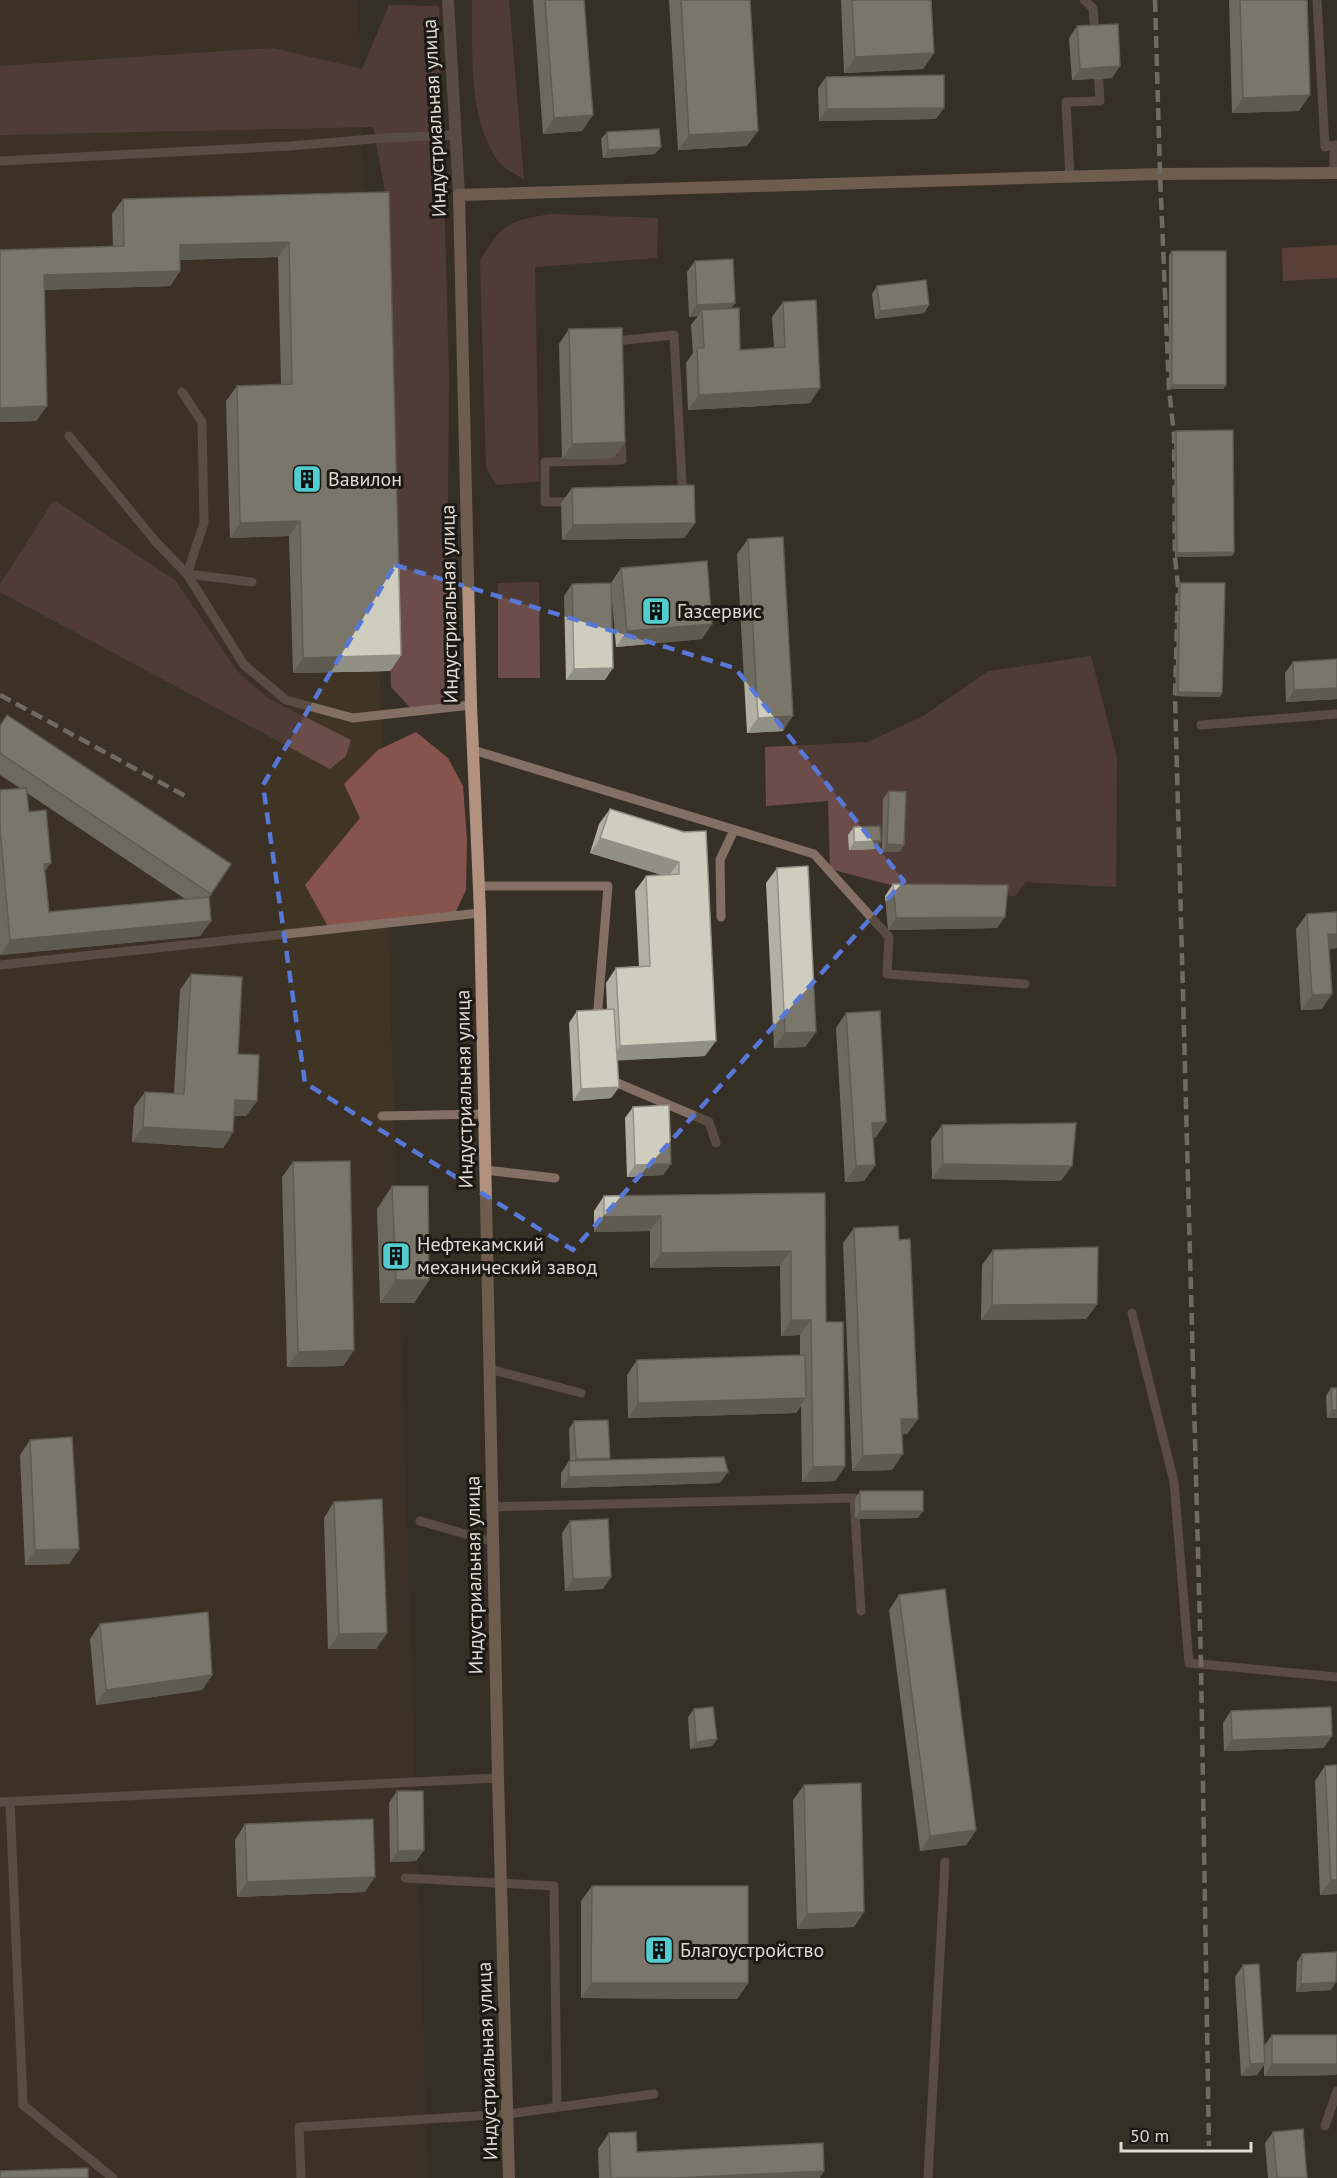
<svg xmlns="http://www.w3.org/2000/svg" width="1337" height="2178" font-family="'PT Sans',sans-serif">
	<rect width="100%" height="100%" fill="#373026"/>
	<!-- built -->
	<polygon fill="#403525" points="0,0 358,0 428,2178 0,2178"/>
	<!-- green -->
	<g fill="#6d4d49">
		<path d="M472,0H509L524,180C516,174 504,169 498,161C467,116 473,52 472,0Z"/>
		<polygon points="389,5 439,6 449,377 446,711 417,715 391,687 379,208 386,197 373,127 0,135 0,66 273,48 362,69"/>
		<path d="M551,214L658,218L657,258L535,267L539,481L496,485L486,467L480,261C502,223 509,221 551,214Z"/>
		<polygon points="54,500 175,580 237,671 269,699 351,740 346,756 330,769 0,592 0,584"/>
		<polygon points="539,582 540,678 498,678 498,583"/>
		<polygon points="1091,656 1117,758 1116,887 1026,882 1015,896 917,892 830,869 828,801 766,806 765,747 868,742 925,715 988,671"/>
	</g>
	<!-- forest -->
	<g fill="#86534d">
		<polygon points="1337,245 1337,278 1283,281 1282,248"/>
		<polygon points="416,732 448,758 463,786 467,840 466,890 452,920 331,932 305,885 360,818 344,784 378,750"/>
	</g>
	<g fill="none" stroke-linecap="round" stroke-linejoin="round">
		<!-- lane -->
		<g stroke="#846f64" stroke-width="9">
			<polyline points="1084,0 1093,8 1095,37"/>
			<polyline points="1317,0 1325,147 1337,145"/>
			<polyline points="1334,146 1334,173"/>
			<polyline points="0,161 290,146 384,138 456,135"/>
			<polyline points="1070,177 1066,102 1100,101 1098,68"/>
			<polygon points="674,335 683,500 545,502 545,462 622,460 616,341"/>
			<polyline points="69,436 156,542 187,574 204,523 202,422 182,392"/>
			<polyline points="252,582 187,574 244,665 286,700 353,718 471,705"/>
			<polyline points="1201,725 1337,714"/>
			<polyline points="473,750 814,854 889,937 887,974 1025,984"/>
			<polyline points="479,886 608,886 597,1021"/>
			<polyline points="721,917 720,860 734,830"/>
			<polyline points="0,965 480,913"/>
			<polyline points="608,1079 709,1122 716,1143"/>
			<polyline points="382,1116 484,1114"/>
			<polyline points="485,1170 555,1178"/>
			<polyline points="1132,1313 1174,1482 1189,1663 1337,1677"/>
			<polyline points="489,1369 581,1393"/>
			<polyline points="492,1507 854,1498 861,1611"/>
			<polyline points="420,1521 493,1542"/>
			<polyline points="0,1802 498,1778"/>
			<polyline points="10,1802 23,2105 113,2178"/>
			<polyline points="405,1878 554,1886 557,2107"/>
			<polyline points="1325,2126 1337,2091"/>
			<polyline points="301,2178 299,2127 508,2114 654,2094"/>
			<polyline points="928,2178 945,1862"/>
		</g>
		<!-- street -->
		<polyline stroke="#846f64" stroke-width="12" points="448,0 459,195"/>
		<!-- secondary -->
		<polyline stroke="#b2927f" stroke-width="12" points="509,2178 498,1778 480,913 471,705 459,195 1160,174 1337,173"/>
		<!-- rail -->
		<g stroke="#b7b2aa" stroke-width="4.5" stroke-dasharray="12 6" stroke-linecap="butt">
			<polyline points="1155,0 1160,174 1169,389 1174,435 1175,557 1178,586 1175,696 1201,1664 1209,2146"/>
			<polyline points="0,695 189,798"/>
		</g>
	</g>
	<!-- wall -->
	<g fill="#b2b0a3" fill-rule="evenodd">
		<polygon points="533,0 584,0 582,131 543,134"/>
		<polygon points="669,0 750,0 747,146 678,150"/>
		<polygon points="841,0 931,0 934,53 923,69 844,73"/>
		<polygon points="1229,0 1307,0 1299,111 1232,113"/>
		<polygon points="1077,26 1112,78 1072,80 1069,38"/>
		<polygon points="826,77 936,119 819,121 818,88"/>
		<polygon points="607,132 655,154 603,158 601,139"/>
		<polygon points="389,192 401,655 390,671 293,673 289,536 230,538 226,401 237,386 281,384 278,257 180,260 180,271 170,286 44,290 47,406 36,421 0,422 0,250 113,247 112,214 123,199"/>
		<polygon points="1172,251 1226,385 1223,389 1169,389 1169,255"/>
		<polygon points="695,261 731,309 740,350 774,348 772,317 783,302 810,403 688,410 686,363 693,353 691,325 698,316 689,317 687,272"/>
		<polygon points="877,286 929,305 924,313 875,319 872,294"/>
		<polygon points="569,329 625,442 614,458 562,459 559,344"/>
		<polygon points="1176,431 1234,552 1232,556 1175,557 1174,435"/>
		<polygon points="572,488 695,523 684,538 562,540 561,503"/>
		<polygon points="748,539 783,731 747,733 737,554"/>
		<polygon points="621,568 702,639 616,647 611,589 605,680 566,680 564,596 572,584 611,583"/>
		<polygon points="1180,583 1220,697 1175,696 1178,586"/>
		<polygon points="1337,659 1337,699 1286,702 1285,673 1293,662"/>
		<path d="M0,725L231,864L209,898L211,921L200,936L0,955V790L20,788L0,775ZM27,793L185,899L49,912L45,872L29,812Z"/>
		<polygon points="889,791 904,845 899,852 882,852 883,799"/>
		<polygon points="610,809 684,832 705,1056 617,1060 619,1087 611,1098 573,1101 569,1023 577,1011 607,1009 606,983 616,968 639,966 635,891 646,876 663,875 590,853 599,824"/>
		<polygon points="854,827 875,849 849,850 848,835"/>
		<polygon points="777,868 816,1032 805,1047 774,1048 766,883"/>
		<polygon points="893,884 997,928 888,930 885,896"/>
		<polygon points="1337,912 1337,948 1329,949 1322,1009 1301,1010 1296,929 1307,914"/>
		<polygon points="191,974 238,1054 257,1101 246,1116 234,1116 233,1132 223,1148 132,1142 134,1107 145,1092 174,1093 180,990"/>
		<polygon points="846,1013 886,1122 876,1137 873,1138 875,1165 864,1181 845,1182 836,1028"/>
		<polygon points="633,1107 671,1164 663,1175 627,1177 625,1118"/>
		<polygon points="942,1125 1061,1181 932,1179 931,1140"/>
		<polygon points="293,1162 354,1350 343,1366 287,1367 282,1177"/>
		<polygon points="392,1186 429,1280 414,1303 380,1303 377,1209"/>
		<polygon points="825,1193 826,1322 845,1466 835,1481 802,1482 801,1406 796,1413 628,1418 627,1375 637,1360 800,1355 800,1335 781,1336 780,1266 650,1268 650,1231 594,1232 594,1211 604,1196"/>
		<polygon points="854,1228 899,1240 918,1419 907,1434 902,1434 892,1470 852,1471 843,1243"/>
		<polygon points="993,1250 1097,1304 1086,1319 981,1320 982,1265"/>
		<polygon points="1331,1388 1337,1418 1327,1418 1326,1396"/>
		<polygon points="574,1421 610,1458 608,1460 720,1483 561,1488 561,1473 569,1461 570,1461 569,1429"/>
		<polygon points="30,1440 79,1549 69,1564 25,1565 20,1455"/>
		<polygon points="860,1491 918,1518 855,1519 855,1499"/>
		<polygon points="334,1502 387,1633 376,1649 328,1649 324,1518"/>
		<polygon points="570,1521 603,1589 565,1591 562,1533"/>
		<polygon points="899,1595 976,1830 966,1845 920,1851 889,1610"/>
		<polygon points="100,1624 212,1675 202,1690 96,1705 90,1639"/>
		<polygon points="694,1709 717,1739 712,1746 690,1749 688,1717"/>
		<polygon points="1231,1711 1324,1748 1224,1751 1223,1723"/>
		<polygon points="1337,1765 1337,1894 1320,1895 1315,1781 1325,1766"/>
		<polygon points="804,1785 854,1927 797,1929 793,1800"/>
		<polygon points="397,1791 424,1850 416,1861 390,1862 389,1803"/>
		<polygon points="245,1824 365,1892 237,1897 235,1840"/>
		<polygon points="592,1886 748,1983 737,1999 581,1998 581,1901"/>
		<polygon points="1302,1954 1331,1990 1296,1992 1297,1962"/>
		<polygon points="1243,1965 1264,2046 1272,2035 1336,2075 1264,2076 1264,2065 1257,2075 1241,2076 1235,1977"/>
		<polygon points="1273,2132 1307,2178 1268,2178 1265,2143"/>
		<polygon points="609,2133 637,2152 820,2178 599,2178 598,2149"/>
	</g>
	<!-- shaded-wall -->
	<g fill="#919085">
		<polygon points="934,53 923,69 844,73 855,57"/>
		<polygon points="1120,66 1112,78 1072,80 1080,69"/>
		<polygon points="1310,95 1299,111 1232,113 1243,98"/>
		<polygon points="944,108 936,119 819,121 827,109"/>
		<polygon points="593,115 582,131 543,134 554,118"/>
		<polygon points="758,131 747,146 678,150 689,135"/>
		<polygon points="661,147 655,154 603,158 608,150"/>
		<polygon points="289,242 278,257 169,260 180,245"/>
		<polygon points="180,271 170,286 33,290 44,275"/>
		<polygon points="735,303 727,315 702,310 698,316 689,317 697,305"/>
		<polygon points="929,305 924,313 875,319 880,311"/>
		<polygon points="1172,385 1226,385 1223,389 1169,389"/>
		<polygon points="820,388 810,403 688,410 699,395"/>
		<polygon points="47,406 36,421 0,422 0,408"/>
		<polygon points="625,442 614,458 562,459 572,444"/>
		<polygon points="300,521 289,536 230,538 240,523"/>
		<polygon points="695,523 684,538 562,540 573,525"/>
		<polygon points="1234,552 1232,556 1175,557 1177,553"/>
		<polygon points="712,624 702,639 616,647 627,631"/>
		<polygon points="401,655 390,671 293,673 303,658"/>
		<polygon points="613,668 605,680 566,680 574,669"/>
		<polygon points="1337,688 1337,699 1286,702 1294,690"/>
		<polygon points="1178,692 1222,693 1220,697 1175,696"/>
		<polygon points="793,716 783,731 747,733 758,718"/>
		<polygon points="600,838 679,862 668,877 590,853"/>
		<polygon points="881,841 875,849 849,850 854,842"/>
		<polygon points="887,844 904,845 899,852 882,852"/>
		<polygon points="51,863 40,878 44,864"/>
		<polygon points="1005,917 997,928 888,930 896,918"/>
		<polygon points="211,921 200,936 0,955 10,940"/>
		<polygon points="1328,934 1337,934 1337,948 1318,949"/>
		<polygon points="1332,994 1322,1009 1301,1010 1312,995"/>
		<polygon points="816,1032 805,1047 774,1048 785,1033"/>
		<polygon points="716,1041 705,1056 609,1061 620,1046"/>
		<polygon points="619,1087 611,1098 573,1101 581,1089"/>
		<polygon points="235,1100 257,1101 246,1116 224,1115"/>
		<polygon points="886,1122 876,1137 862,1138 872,1123"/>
		<polygon points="143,1127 233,1132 223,1148 132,1142"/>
		<polygon points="671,1164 663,1175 627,1177 635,1165"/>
		<polygon points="943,1164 1072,1166 1061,1181 932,1179"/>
		<polygon points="875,1165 864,1181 845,1182 856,1166"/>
		<polygon points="661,1216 650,1231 594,1232 604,1217"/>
		<polygon points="791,1251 780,1266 650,1268 661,1253"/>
		<polygon points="396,1280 429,1280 414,1303 380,1303"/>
		<polygon points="1097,1304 1086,1319 981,1320 992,1305"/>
		<polygon points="791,1320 811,1320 800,1335 781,1336"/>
		<polygon points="354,1350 343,1366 287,1367 298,1352"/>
		<polygon points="806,1398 796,1413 628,1418 638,1403"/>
		<polygon points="1332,1410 1337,1410 1337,1418 1327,1418"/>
		<polygon points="901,1419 918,1419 907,1434 891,1435"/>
		<polygon points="903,1454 892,1470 852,1471 863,1456"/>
		<polygon points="610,1458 604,1465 571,1467 576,1459"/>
		<polygon points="845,1466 835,1481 802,1482 813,1467"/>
		<polygon points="728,1472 720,1483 561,1488 569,1477"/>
		<polygon points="860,1511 923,1511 918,1518 855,1519"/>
		<polygon points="79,1549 69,1564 25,1565 35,1550"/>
		<polygon points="611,1577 603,1589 565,1591 573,1579"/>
		<polygon points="387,1633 376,1649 328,1649 339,1634"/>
		<polygon points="212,1675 202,1690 96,1705 106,1690"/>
		<polygon points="1332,1736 1324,1748 1224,1751 1232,1740"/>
		<polygon points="717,1739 712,1746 690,1749 696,1742"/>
		<polygon points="976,1830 966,1845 920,1851 930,1836"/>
		<polygon points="424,1850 416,1861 390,1862 398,1851"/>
		<polygon points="375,1877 365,1892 237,1897 247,1882"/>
		<polygon points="1331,1880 1337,1880 1337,1894 1320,1895"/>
		<polygon points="864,1912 854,1927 797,1929 807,1914"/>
		<polygon points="1336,1982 1331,1990 1296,1992 1301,1984"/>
		<polygon points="591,1983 748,1983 737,1999 581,1998"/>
		<polygon points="1265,2063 1257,2075 1241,2076 1250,2064"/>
		<polygon points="1272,2064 1337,2064 1337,2074 1336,2075 1264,2076"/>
		<polygon points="824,2171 820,2178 675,2178"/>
	</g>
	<!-- building -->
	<g fill="#cfcdbe" stroke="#919085" stroke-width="1.5">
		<polygon points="545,0 584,0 593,115 554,118"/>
		<polygon points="681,0 750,0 758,131 689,135"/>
		<polygon points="852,0 931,0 934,53 855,57"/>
		<polygon points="1240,0 1307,0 1310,95 1243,98"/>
		<polygon points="1118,24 1120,66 1080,69 1077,26"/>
		<polygon points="944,75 944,108 827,109 826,77"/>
		<polygon points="659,129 661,147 608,150 607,132"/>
		<polygon points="389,192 401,655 303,658 300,521 240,523 237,386 292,384 289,242 180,245 180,271 44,275 47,406 0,408 0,250 124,246 123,199"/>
		<rect x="1172" y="251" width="54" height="134"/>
		<polygon points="733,259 735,303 697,305 695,261"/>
		<polygon points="926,280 929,305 880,311 877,286"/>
		<polygon points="816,300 820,388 699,395 697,348 704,348 702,310 739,308 740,350 785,347 783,302"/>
		<polygon points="622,328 625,442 572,444 569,329"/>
		<polygon points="1233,430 1234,552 1177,553 1176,431"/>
		<polygon points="694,485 695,523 573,525 572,488"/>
		<polygon points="783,537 793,716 758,718 748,539"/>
		<polygon points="707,561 712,624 627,631 621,568"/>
		<polygon points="611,583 613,668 574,669 572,584"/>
		<polygon points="1180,583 1225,583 1222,693 1178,692"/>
		<polygon points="1337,659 1337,688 1294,690 1293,662"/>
		<polygon points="7,715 231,864 211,894 0,753 0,726"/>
		<polygon points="26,788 29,812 46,810 51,863 44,864 49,912 209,897 211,921 10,940 0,829 0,790"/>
		<polygon points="889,791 906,792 904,845 887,844"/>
		<polygon points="610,809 684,832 706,831 716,1041 620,1046 616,968 650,966 646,876 679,874 679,862 600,838"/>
		<polygon points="880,826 881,841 854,842 854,827"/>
		<polygon points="808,866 816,1032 785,1033 777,868"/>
		<polygon points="893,884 1008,885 1005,917 896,918"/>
		<polygon points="1337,912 1337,934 1328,934 1332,994 1312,995 1307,914"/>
		<polygon points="191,974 242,977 238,1054 259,1055 257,1101 235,1100 233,1132 143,1127 145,1092 184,1094"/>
		<polygon points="614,1009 619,1087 581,1089 577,1011"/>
		<polygon points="880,1011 886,1122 872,1123 875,1165 856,1166 846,1013"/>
		<polygon points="669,1105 671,1164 635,1165 633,1107"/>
		<polygon points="1076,1123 1072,1166 943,1164 942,1125"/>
		<polygon points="350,1161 354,1350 298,1352 293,1162"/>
		<polygon points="392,1186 428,1186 429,1280 396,1280"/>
		<polygon points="825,1193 826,1322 843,1322 845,1466 813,1467 811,1320 791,1320 791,1251 661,1253 661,1216 604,1217 604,1196"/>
		<polygon points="898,1226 899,1240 910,1239 918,1419 901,1419 903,1454 863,1456 854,1228"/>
		<polygon points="1098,1247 1097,1304 992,1305 993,1250"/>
		<polygon points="805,1355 806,1398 638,1403 637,1360"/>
		<polygon points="1331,1388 1337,1388 1337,1410 1332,1410"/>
		<polygon points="608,1420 610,1458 576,1459 574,1421"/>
		<polygon points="72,1437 79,1549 35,1550 30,1440"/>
		<polygon points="724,1457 728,1472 569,1477 569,1461"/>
		<rect x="860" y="1491" width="63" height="20"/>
		<polygon points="382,1499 387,1633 339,1634 334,1502"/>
		<polygon points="608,1519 611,1577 573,1579 570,1521"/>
		<polygon points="945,1589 976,1830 930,1836 899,1595"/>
		<polygon points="208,1612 212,1675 106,1690 100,1624"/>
		<polygon points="713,1707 717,1739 696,1742 694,1709"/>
		<polygon points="1331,1707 1332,1736 1232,1740 1231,1711"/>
		<polygon points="1337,1765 1337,1880 1331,1880 1325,1766"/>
		<polygon points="861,1783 864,1912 807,1914 804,1785"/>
		<polygon points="397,1791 423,1791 424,1850 398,1851"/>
		<polygon points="373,1819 375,1877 247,1882 245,1824"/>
		<polygon points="592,1886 748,1886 748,1983 591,1983"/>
		<polygon points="1337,1952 1336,1982 1301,1984 1302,1954"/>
		<polygon points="1259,1964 1265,2063 1250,2064 1243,1965"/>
		<rect x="1272" y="2035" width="65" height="29"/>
		<polygon points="1303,2129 1307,2178 1277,2178 1273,2132"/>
		<polygon points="636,2132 637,2152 823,2143 824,2171 675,2178 611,2178 609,2133"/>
		<polygon points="88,2168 88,2178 0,2178 0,2171"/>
	</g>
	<!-- marked area -->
	<path d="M0 0H1337V2178H0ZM395,565L735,668L904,881L573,1250L305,1083L263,785Z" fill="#373026" fill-opacity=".55" fill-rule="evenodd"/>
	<path fill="none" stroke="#5778d6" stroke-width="4.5" stroke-dasharray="12 8" stroke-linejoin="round" d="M395,565L735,668L904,881L573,1250L305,1083L263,785Z"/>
	<!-- icons -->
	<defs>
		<g id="building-square" transform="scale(1.5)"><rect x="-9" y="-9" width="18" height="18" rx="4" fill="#52cdcf" stroke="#1c1914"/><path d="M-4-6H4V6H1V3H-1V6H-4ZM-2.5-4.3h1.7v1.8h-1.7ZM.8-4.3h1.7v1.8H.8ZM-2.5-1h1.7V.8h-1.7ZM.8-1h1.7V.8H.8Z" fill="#111"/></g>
	</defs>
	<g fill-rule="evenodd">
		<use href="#building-square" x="307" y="479"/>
		<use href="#building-square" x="656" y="611"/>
		<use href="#building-square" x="396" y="1256"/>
		<use href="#building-square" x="659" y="1950"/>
	</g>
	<g text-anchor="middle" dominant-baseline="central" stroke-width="6" stroke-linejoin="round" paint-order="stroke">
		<!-- street labels -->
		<g font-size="20" fill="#dfdad3" stroke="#1c1914">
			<text transform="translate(434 118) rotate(-93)">Индустриальная улица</text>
			<text transform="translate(449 604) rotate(-91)">Индустриальная улица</text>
			<text transform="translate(464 1089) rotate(-91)">Индустриальная улица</text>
			<text transform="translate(474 1575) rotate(-91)">Индустриальная улица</text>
			<text transform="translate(487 2061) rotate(-92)">Индустриальная улица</text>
		</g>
		<!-- poi labels -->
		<g font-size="20" fill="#dfdad3" stroke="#1c1914" text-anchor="start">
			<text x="328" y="479">Вавилон</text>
			<text x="677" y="611">Газсервис</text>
			<text x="417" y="1244">Нефтекамский<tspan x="417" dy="23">механический завод</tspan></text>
			<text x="680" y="1950">Благоустройство</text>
		</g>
	</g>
	<!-- scale -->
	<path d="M1121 2142v9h130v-9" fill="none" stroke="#dfdad3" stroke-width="3"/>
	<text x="1130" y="2142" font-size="18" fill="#dfdad3" stroke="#1c1914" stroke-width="4.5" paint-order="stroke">50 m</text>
</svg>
